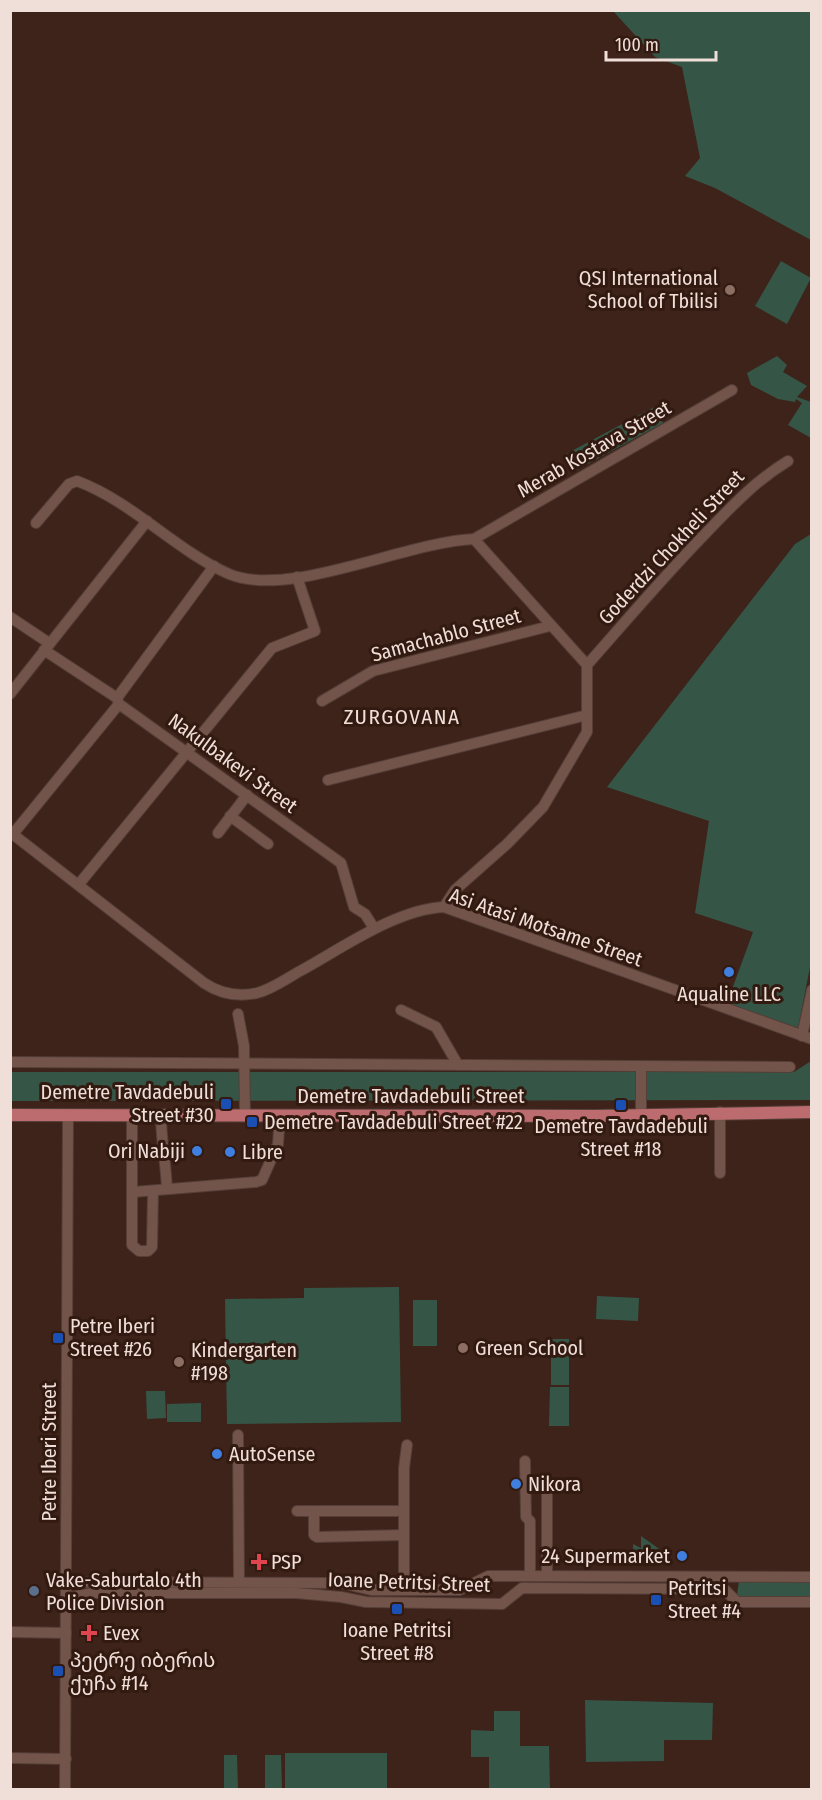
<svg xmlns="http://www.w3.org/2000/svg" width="822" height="1800" font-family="'Fira Sans Condensed','Noto Sans Georgian',sans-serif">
	<rect width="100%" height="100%" fill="#3d231a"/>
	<!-- green -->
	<g fill="#355647">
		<polygon points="613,11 811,11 811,240 715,188 685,176 700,158 682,67 655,57"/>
		<polygon points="781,261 811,278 787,324 755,306"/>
		<polygon points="777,356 787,365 783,372 807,386 797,397 811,402 811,438 788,425 802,403 796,399 795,402 778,399 751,385 747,373"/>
		<polygon points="654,407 663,423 575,471 566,454"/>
		<polygon points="811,534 812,957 798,1028 727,1003 753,932 695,913 709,821 607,787 795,544"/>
		<polygon points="811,1061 812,1100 11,1101 10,1072 794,1072"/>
		<polygon points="399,1287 401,1422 227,1424 225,1299 304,1298 304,1288"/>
		<polygon points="597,1296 639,1298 638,1321 596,1319"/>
		<rect x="413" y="1300" width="24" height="46"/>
		<rect x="551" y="1339" width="18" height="46"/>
		<polygon points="550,1387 569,1387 569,1426 549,1426"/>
		<polygon points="146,1391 165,1391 166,1418 147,1419"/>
		<polygon points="201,1403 201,1422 167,1422 167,1404"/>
		<polygon points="641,1536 669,1556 669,1561 662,1561 661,1552 658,1549 651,1550 651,1561 633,1561 633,1544 641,1548"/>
		<polygon points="811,1580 811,1600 742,1599 737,1595 739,1581"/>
		<polygon points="585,1700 713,1703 712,1740 664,1740 664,1761 586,1762"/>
		<polygon points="494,1711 520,1711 520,1746 549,1746 550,1789 489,1789 489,1757 471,1757 471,1730 494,1731"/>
		<rect x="285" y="1753" width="102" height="36"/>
		<polygon points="224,1755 237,1755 238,1789 224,1789"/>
		<polygon points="265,1755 281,1755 282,1789 265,1789"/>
	</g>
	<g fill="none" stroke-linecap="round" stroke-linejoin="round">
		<!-- minor casing -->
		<g stroke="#543e37" stroke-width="12">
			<g id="minor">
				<path d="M36,523L69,484L77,481C133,502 175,550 229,574C289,599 405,542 474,539L732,390"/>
				<polyline points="10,617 49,643"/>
				<polyline points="44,650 117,698 119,704 341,863 354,907 365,914 374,928"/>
				<path d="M587,665C626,621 664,576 705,534C731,507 755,481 788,461"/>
				<polyline points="10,694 147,521"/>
				<polyline points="117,698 214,566"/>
				<polyline points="322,701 373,671 550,626"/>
				<polyline points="328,780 587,715"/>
				<polyline points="230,816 268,844"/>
				<path d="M10,832L204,983C219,993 238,997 257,993C273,989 287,978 302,970C342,948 397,909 444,907L812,1039"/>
				<polyline points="218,833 247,795"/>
				<polyline points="13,834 119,704"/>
				<polyline points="79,884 272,648 315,631 297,577"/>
				<polyline points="444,907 455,890 507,844 543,807 587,732 587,665 474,539"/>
				<polyline points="401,1010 436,1027 458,1065"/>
				<polyline points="238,1014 244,1046 245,1115"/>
				<polyline points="802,1036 812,990"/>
				<polyline points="10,1062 790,1067"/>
				<polyline points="641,1066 641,1115"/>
				<polyline points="720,1112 720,1173"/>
				<polyline points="132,1115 132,1245 139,1251 148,1251 152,1247 153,1191"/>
				<path d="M161,1115C161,1141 166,1163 167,1189"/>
				<polyline points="133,1192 256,1182 262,1180 278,1144 280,1115"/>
				<polyline points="238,1435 239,1582"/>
				<polyline points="525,1461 526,1517 530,1521 530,1576"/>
				<polyline points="297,1511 404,1511"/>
				<polyline points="314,1511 314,1535 317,1537 404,1535"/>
				<polyline points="547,1576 547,1482"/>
				<polyline points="66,1582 341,1583 371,1590 460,1590 488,1576 812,1577"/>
				<polyline points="404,1590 404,1468 407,1445"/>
				<polyline points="66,1598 93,1593 296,1593 341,1597 366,1602 502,1604 522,1588 716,1589 724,1589 737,1602 812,1602"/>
				<polyline points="10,1632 66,1633"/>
				<polyline points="10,1758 66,1759"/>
				<polyline points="65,1790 68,1115"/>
			</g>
		</g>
		<!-- major casing -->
		<g stroke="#543e37" stroke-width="14">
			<polyline id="major" points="10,1115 595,1116 812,1112"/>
		</g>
		<!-- minor -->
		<use href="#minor" stroke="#72544a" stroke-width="10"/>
		<!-- major -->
		<use href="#major" stroke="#bc6c6e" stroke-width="12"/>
	</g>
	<!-- markers -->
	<g fill="#8d6e63" stroke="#321a11" stroke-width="2">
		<circle cx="730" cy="290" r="6"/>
		<circle cx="463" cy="1348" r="6"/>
		<circle cx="179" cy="1362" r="6"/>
	</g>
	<g fill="#3f7fe0" stroke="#321a11" stroke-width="2">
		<circle cx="729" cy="972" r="6"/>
		<circle cx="197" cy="1151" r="6"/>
		<circle cx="230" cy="1152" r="6"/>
		<circle cx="217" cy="1454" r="6"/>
		<circle cx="516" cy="1484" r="6"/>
		<circle cx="682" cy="1556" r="6"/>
	</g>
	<g fill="#1a4fb4" stroke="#321a11" stroke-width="2">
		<rect x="220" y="1098" width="12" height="12" rx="3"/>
		<rect x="615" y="1099" width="12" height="12" rx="3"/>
		<rect x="246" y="1116" width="12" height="12" rx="3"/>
		<rect x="52" y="1332" width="12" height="12" rx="3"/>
		<rect x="650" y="1594" width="12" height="12" rx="3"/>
		<rect x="391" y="1603" width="12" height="12" rx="3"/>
		<rect x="52" y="1665" width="12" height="12" rx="3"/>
	</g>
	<g fill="#e0444e" stroke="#321a11" stroke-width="2">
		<path d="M256 1553h6v6h6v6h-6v6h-6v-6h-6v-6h6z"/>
		<path d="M86 1624h6v6h6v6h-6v6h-6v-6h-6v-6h6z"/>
	</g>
	<circle fill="#5c6f8a" stroke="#321a11" stroke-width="2" cx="34" cy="1591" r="6"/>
	<g text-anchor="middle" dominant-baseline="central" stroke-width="6" stroke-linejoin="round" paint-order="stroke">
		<!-- poi labels -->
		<g font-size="20" fill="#f0ded8" stroke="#321a11" text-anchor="start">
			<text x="718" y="278" text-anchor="end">QSI International<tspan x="718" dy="23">School of Tbilisi</tspan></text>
			<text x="729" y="994" text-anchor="middle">Aqualine LLC</text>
			<text x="214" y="1092" text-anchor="end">Demetre Tavdadebuli<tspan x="214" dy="23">Street #30</tspan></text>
			<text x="264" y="1122">Demetre Tavdadebuli Street #22</text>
			<text x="621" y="1126" text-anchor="middle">Demetre Tavdadebuli<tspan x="621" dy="23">Street #18</tspan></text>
			<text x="185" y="1151" text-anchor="end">Ori Nabiji</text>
			<text x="242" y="1152">Libre</text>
			<text x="70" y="1326">Petre Iberi<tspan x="70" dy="23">Street #26</tspan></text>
			<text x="475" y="1348">Green School</text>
			<text x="191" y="1350">Kindergarten<tspan x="191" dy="23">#198</tspan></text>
			<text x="229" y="1454">AutoSense</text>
			<text x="528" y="1484">Nikora</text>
			<text x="670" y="1556" text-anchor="end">24 Supermarket</text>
			<text x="271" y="1562">PSP</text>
			<text x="46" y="1580">Vake-Saburtalo 4th<tspan x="46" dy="23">Police Division</tspan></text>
			<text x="668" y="1588">Petritsi<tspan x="668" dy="23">Street #4</tspan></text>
			<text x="397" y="1630" text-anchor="middle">Ioane Petritsi<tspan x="397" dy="23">Street #8</tspan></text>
			<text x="103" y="1633">Evex</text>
			<text x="70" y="1660">პეტრე იბერის<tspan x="70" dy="23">ქუჩა #14</tspan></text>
		</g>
		<!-- street labels -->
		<g font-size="20" fill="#f0ded8" stroke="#321a11">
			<text transform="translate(594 449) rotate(-30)">Merab Kostava Street</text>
			<text transform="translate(671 547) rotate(-47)">Goderdzi Chokheli Street</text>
			<text transform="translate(446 635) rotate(-15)">Samachablo Street</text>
			<text transform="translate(233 763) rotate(36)">Nakulbakevi Street</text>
			<text transform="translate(546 927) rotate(19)">Asi Atasi Motsame Street</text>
			<text x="411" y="1096">Demetre Tavdadebuli Street</text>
			<text transform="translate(49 1452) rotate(-90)">Petre Iberi Street</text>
			<text transform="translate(409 1582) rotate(2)">Ioane Petritsi Street</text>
		</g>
		<!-- neighbourhood labels -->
		<g font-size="21" letter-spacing="1.5" fill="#f0ded8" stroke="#321a11">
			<text x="402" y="717">ZURGOVANA</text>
		</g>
	</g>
	<!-- border -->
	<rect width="822" height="1800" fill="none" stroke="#f0ded8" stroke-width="24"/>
	<!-- scale -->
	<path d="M606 51v9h110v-9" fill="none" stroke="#f0ded8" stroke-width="3"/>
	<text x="615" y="51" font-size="18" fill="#f0ded8" stroke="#321a11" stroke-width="4.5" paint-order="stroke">100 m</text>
</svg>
